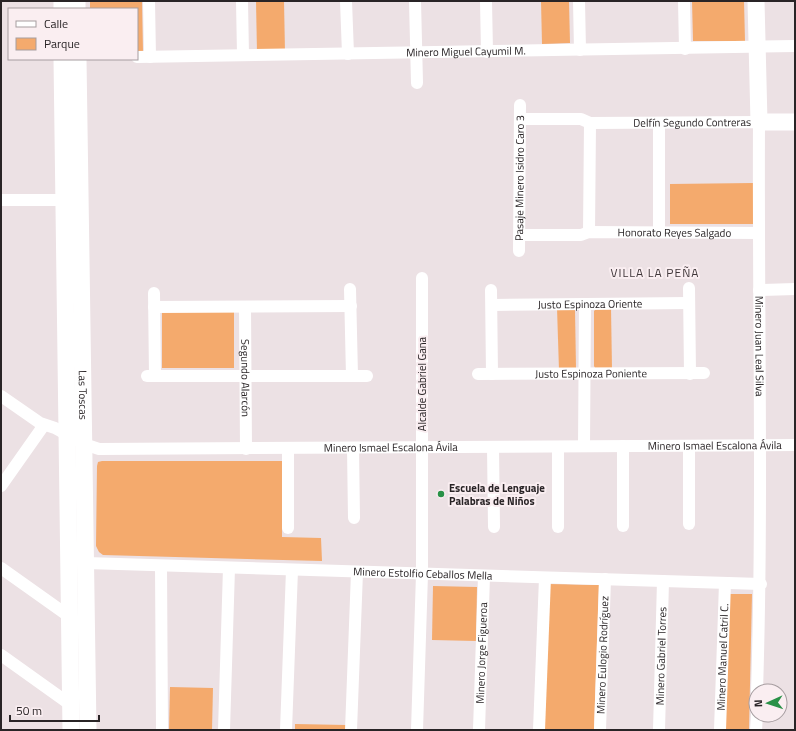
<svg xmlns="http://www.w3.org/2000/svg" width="796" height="731" font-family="'Titillium Web',sans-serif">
	<rect width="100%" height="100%" fill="#ece1e4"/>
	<!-- green -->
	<g fill="#f4aa6d">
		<polygon points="90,1 142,1 143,52 137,52 137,9 90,9"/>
		<polygon points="256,1 284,1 285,52 257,53"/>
		<polygon points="541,1 569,1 570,43 542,44"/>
		<polygon points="692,1 744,1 745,41 693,41"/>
		<polygon points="753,183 754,224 670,224 670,184"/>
		<polygon points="557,308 575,310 576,368 559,370"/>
		<polygon points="597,308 611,308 612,369 596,370 594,366 594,311"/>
		<polygon points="234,311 234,368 162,368 162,312"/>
		<polygon points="102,461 282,461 282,537 321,538 322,561 103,555 99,552 96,546 97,466 98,462"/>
		<polygon points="548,584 599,585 594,730 543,730"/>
		<polygon points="433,586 477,587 476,641 432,640"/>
		<polygon points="727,594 752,594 749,730 723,730"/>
		<polygon points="170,687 213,688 212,730 169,730"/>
		<polygon points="295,724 346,725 346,730 295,730"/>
	</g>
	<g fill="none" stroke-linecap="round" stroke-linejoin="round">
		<!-- street -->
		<g stroke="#fff" stroke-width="12">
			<polyline points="149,1 150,57"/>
			<polyline points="242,1 243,55"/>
			<polyline points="346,1 348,54"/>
			<polyline points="415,1 417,83"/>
			<polyline points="486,1 487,52"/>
			<polyline points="579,1 580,50"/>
			<polyline points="684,1 685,49"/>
			<path id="s1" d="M137,57L795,46"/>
			<path id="s2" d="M520,119H581L590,123L759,122C758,312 763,502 757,691"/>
			<polyline points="659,123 659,232"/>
			<polyline points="1,200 64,200"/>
			<polyline points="589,232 590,123"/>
			<path id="s3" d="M520,235H581L589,232L759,233"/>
			<path id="s4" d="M519,251L520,105"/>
			<polyline points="689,288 690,374"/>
			<polyline points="350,289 352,376"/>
			<polyline points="491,290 492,374"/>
			<polyline points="759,290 795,289"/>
			<polyline points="154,293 155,376"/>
			<path id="s5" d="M492,305L689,303"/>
			<polyline points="154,307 351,306"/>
			<path id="s6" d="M245,307L246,449"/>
			<path id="s7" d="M478,374L704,373"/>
			<polyline points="147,376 367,376"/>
			<path id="s8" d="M1,396L40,423L55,428L84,444L99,449L795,445"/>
			<polyline points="584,446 585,304"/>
			<polyline points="689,446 689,524"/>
			<polyline points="493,447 494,527"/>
			<polyline points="558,447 558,527"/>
			<polyline points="288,448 288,528"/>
			<polyline points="353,448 354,518"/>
			<polyline points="1,486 44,425"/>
			<polyline points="623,526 623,446"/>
			<path id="s9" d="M86,563L761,584"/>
			<polyline points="161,566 162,730"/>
			<polyline points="1,568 70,617"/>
			<polyline points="1,655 71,705"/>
			<polyline points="224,730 229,568"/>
			<polyline points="286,730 292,570"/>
			<polyline points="351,730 357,572"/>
			<polyline points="417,730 422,574 422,278"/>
			<path id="s10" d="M479,730L484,576"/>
			<polyline points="539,730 545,578"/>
			<path id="s11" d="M600,730L605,579"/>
			<path id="s12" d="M659,730L663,581"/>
			<path id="s13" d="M720,730L725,583"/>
			<polyline points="756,730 757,715"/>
		</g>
		<!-- secondary -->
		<g stroke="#fff" stroke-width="17">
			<polyline points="62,1 62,9"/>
			<polyline points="77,1 77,9"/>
			<polyline points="756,1 759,122 795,122"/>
			<polyline points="62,59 71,730"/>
			<path id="s14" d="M78,59L88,730"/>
		</g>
	</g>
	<!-- markers -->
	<circle fill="#299147" stroke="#faeef1" stroke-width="1.5" cx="441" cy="494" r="4"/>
	<g text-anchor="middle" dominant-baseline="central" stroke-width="4" stroke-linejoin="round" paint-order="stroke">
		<!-- street labels -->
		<g font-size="11" fill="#292426" stroke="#faeef1">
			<text stroke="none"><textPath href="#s1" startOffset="329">Minero Miguel Cayumil M.</textPath></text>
			<text stroke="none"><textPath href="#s2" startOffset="173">Delfín Segundo Contreras</textPath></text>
			<text stroke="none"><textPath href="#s4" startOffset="73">Pasaje Minero Isidro Caro 3</textPath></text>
			<text stroke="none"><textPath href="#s3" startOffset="155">Honorato Reyes Salgado</textPath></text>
			<text stroke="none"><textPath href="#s5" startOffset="98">Justo Espinoza Oriente</textPath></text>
			<text stroke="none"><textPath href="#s2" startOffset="464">Minero Juan Leal Silva</textPath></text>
			<text stroke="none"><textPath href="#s7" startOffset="113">Justo Espinoza Poniente</textPath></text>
			<text stroke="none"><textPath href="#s6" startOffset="71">Segundo Alarcón</textPath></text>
			<text transform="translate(422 384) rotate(-90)">Alcalde Gabriel Gana</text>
			<text stroke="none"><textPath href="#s14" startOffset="336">Las Toscas</textPath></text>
			<text stroke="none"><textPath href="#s8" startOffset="728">Minero Ismael Escalona Ávila</textPath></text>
			<text stroke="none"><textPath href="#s8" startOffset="404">Minero Ismael Escalona Ávila</textPath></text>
			<text stroke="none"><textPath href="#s9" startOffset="337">Minero Estolfio Ceballos Mella</textPath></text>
			<text stroke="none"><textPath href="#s10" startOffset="77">Minero Jorge Figueroa</textPath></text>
			<text stroke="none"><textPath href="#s11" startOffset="75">Minero Eulogio Rodríguez</textPath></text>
			<text stroke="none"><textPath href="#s12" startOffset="74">Minero Gabriel Torres</textPath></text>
			<text stroke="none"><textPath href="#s13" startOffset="73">Minero Manuel Catril C.</textPath></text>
		</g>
		<!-- poi labels -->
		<g font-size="11" font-weight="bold" fill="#292426" stroke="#faeef1" text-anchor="start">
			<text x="449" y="488">Escuela de Lenguaje<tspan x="449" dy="13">Palabras de Niños</tspan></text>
		</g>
		<!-- neighbourhood labels -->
		<g font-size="12" letter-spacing="1" fill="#3f3639" stroke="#faeef1">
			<text x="655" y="272">VILLA LA PEÑA</text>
		</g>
	</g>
	<!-- border -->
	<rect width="796" height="731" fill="none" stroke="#292426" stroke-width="4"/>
	<!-- legend -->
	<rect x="8" y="8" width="130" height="52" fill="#faeef1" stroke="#a69da0"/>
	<rect x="16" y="21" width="20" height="6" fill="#ffffff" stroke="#a69da0"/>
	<text x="44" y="28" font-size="12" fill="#292426">Calle</text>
	<rect x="16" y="38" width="20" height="12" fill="#f4aa6d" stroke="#a69da0"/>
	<text x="44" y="48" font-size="12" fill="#292426">Parque</text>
	<!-- north arrow -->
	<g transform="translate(768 703) rotate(267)"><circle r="19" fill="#faeef1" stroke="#a69da0"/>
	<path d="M0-3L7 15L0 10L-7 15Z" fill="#299147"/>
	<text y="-6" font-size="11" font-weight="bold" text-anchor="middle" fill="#292426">N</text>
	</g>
	<!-- scale -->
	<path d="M10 715v6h89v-6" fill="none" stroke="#292426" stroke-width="2"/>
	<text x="16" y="715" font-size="12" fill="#292426" stroke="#faeef1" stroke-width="3" paint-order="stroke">50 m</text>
</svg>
